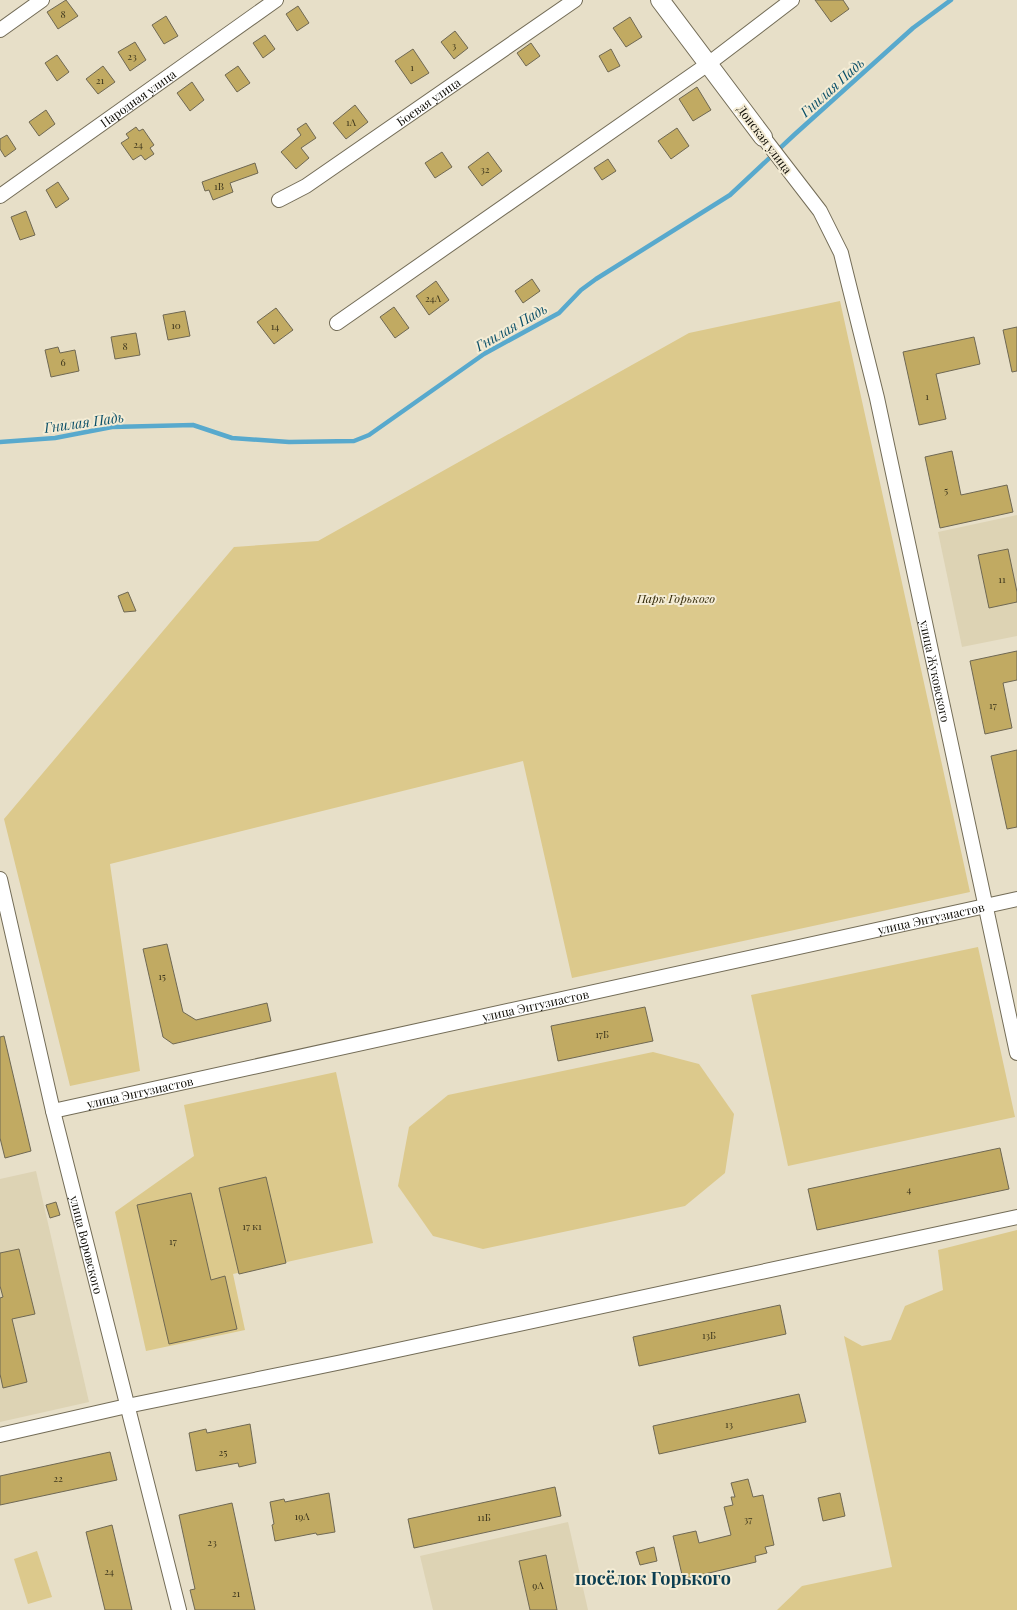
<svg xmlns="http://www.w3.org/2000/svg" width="1017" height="1610" font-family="'Playfair Display',serif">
	<rect width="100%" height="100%" fill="#e7dfc8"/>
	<!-- built -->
	<g fill="#ddd3b4">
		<polygon points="1017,515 1017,636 962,647 938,532"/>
		<polygon points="36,1171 89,1402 0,1422 0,1179"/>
		<polygon points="568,1522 588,1610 433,1610 420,1556"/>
	</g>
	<!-- green -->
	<g fill="#dcc98c">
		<polygon points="840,301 970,892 572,978 523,761 110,864 140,1071 70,1086 4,819 234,547 318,541 689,333"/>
		<polygon points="978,947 1015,1117 788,1166 751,995"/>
		<polygon points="653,1052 699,1064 734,1114 725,1173 685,1206 483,1249 433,1236 398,1186 409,1127 448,1095"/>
		<polygon points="336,1072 373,1243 233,1274 245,1330 146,1351 115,1212 194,1156 184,1105"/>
		<polygon points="1017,1230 1017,1610 777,1610 802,1586 892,1567 844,1336 862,1346 891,1340 905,1306 943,1290 938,1250"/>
		<polygon points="37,1551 52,1597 28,1604 14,1559"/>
	</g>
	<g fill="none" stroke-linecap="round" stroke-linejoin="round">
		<!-- stream -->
		<polyline stroke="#58a9cd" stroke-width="4.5" points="0,442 55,438 112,427 193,425 232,438 289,442 354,441 369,435 484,354 559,313 581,290 596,279 730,195 794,135 913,28 951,0"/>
	</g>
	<!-- building -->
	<g fill="#c1aa62" stroke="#6f6853">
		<polygon points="66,0 78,16 58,29 47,12"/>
		<polygon points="815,0 843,0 849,9 831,22"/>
		<polygon points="298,6 309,23 297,31 286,14"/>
		<polygon points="166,16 178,36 164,44 152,25"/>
		<polygon points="630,17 642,37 626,47 613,28"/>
		<polygon points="455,31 468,48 454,59 441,42"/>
		<polygon points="265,35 275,49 263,58 253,43"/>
		<polygon points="135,42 146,60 130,71 118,52"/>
		<polygon points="531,43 540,56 526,66 517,53"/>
		<polygon points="413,49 429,73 411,84 395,61"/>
		<polygon points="611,49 620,66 608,72 599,56"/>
		<polygon points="57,55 69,72 57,81 45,63"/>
		<polygon points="103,66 115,82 98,94 86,79"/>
		<polygon points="238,66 250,83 237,92 225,75"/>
		<polygon points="192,82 204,100 190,111 177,93"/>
		<polygon points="697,87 711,110 693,121 679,99"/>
		<polygon points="355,105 368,122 346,139 333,123"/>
		<polygon points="46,110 55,124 39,136 29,122"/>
		<polygon points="306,123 316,138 301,148 309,158 296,169 281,152 301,135 297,129"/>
		<polygon points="136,127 139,131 143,129 154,145 150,148 154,154 145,160 141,155 133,160 121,143 129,138 126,134"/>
		<polygon points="677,128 689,146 671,159 658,141"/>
		<polygon points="7,135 16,149 5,157 0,149 0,139"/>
		<polygon points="442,152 452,167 435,178 425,163"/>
		<polygon points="488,152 502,171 482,186 468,167"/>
		<polygon points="608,159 616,171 602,180 594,168"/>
		<polygon points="255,163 258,173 230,183 233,192 213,200 209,190 205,191 202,182"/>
		<polygon points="58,182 69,199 56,208 46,190"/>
		<polygon points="26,211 35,235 20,240 11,217"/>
		<polygon points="532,279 540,291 523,303 515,291"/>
		<polygon points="436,281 449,300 429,315 416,296"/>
		<polygon points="394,307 409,328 395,338 380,317"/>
		<polygon points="276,308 293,330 274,344 257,322"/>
		<polygon points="185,311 190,336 168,340 163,315"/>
		<polygon points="1017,327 1017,371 1012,372 1003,330"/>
		<polygon points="136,333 140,355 115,359 111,337"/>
		<polygon points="974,337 980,364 936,374 946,419 919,425 903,352"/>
		<polygon points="58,347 60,353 75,350 79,371 51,377 45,350"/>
		<polygon points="952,451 961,495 1007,485 1013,512 940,528 925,457"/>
		<polygon points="1008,549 1017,592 1017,602 989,608 978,555"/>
		<polygon points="128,592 136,611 124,612 118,596"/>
		<polygon points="1017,651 1017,680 1003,683 1012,728 985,734 970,661"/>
		<polygon points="1017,750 1017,827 1007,829 991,756"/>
		<polygon points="167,944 183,1012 196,1020 267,1003 271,1021 173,1044 163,1037 143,949"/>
		<polygon points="645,1007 653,1041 558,1061 551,1026"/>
		<polygon points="4,1036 31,1151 5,1158 0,1138 0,1037"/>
		<polygon points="1000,1148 1009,1189 817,1230 808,1189"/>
		<polygon points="266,1177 286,1263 239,1274 219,1188"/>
		<polygon points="191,1193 211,1280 225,1276 237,1329 169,1344 137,1205"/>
		<polygon points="56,1202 60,1215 50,1218 46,1205"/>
		<polygon points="19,1249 35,1314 12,1319 27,1382 3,1388 0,1374 0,1298 3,1297 0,1286 0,1253"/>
		<polygon points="780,1305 786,1334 639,1366 633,1337"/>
		<polygon points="799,1394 806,1422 659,1454 653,1426"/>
		<polygon points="250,1424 256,1463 239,1467 238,1463 196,1471 189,1433 206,1429 207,1433"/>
		<polygon points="110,1452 117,1480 0,1505 0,1476"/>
		<polygon points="748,1479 753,1497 763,1495 774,1545 765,1547 767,1553 755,1556 756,1562 683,1579 673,1536 696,1531 699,1543 731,1535 724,1507 733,1505 731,1497 735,1497 731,1483"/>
		<polygon points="555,1487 561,1516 414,1548 408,1519"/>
		<polygon points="329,1493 335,1532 317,1535 316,1533 275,1541 272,1525 274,1524 270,1502 284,1499 285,1502"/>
		<polygon points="840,1493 845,1516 823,1521 818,1498"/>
		<polygon points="232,1503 255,1610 195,1610 190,1590 195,1589 179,1515"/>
		<polygon points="112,1525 132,1610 105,1610 86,1532"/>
		<polygon points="654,1547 657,1561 640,1565 636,1552"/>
		<polygon points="546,1555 557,1610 530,1610 519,1561"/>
	</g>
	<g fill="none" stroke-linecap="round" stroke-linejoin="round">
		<!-- minor casing -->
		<g stroke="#736c57" stroke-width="16">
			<g id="minor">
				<polyline points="0,30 42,0"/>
				<path id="s1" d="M763,137L820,211L841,253L877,398L1017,1053"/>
				<path id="s2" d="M0,196L276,0"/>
				<path id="s3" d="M279,200L306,186L575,0"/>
				<polyline points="337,323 708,64 792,0"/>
				<path id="s4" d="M0,879L53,1111L179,1610"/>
				<path id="s5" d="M53,1111L1017,899"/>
				<polyline points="0,1435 127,1406 342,1362 1017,1217"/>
			</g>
		</g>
		<!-- tertiary casing -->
		<g stroke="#736c57" stroke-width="20">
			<polyline id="tertiary" points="660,0 763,137"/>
		</g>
		<!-- minor -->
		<use href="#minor" stroke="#fff" stroke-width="14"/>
		<!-- tertiary -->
		<use href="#tertiary" stroke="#fff" stroke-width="18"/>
	</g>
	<g text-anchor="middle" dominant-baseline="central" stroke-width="4" stroke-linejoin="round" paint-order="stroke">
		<!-- number labels -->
		<g font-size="10" fill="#3b341c">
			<text x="63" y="14">8</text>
			<text x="454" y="45">3</text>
			<text x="132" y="56">23</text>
			<text x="412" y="67">1</text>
			<text x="100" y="80">21</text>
			<text x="351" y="122">1А</text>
			<text x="138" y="144">24</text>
			<text x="485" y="169">32</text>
			<text x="219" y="186">1В</text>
			<text x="433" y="298">24А</text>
			<text x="176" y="325">10</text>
			<text x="275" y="326">14</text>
			<text x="125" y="346">8</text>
			<text x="63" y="362">6</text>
			<text x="927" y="396">1</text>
			<text x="946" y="490">5</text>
			<text x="1002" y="579">11</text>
			<text x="993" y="705">17</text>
			<text x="162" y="976">15</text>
			<text x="602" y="1034">17Б</text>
			<text x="909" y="1189">4</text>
			<text x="252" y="1226">17 к1</text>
			<text x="173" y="1241">17</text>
			<text x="709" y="1335">13Б</text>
			<text x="729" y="1424">13</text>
			<text x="223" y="1452">25</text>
			<text x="58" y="1478">22</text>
			<text x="302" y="1516">19А</text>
			<text x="484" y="1517">11Б</text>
			<text x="748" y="1519">37</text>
			<text x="212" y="1542">23</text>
			<text x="109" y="1571">24</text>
			<text x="538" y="1585">9А</text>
			<text x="236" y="1593">21</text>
		</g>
		<!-- street labels -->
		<g font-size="12" fill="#0e0c05" stroke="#f4ecd5">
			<text stroke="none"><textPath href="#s2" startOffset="169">Народная улица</textPath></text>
			<text stroke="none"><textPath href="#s3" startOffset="179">Боевая улица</textPath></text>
			<text transform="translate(765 139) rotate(53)">Донская улица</text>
			<text stroke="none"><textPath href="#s1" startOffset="569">улица Жуковского</textPath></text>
			<text stroke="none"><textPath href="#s5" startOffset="899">улица Энтузиастов</textPath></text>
			<text stroke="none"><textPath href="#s5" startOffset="494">улица Энтузиастов</textPath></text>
			<text stroke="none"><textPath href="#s5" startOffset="89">улица Энтузиастов</textPath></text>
			<text stroke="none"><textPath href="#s4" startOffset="376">улица Воровского</textPath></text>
		</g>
		<!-- park labels -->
		<g font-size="12" font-style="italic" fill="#332908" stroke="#f4ecd5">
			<text x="676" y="598">Парк Горького</text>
		</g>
		<!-- water labels -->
		<g font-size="14" font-style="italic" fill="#0a4f68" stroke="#f4ecd5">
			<text transform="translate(832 87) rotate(-42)">Гнилая Падь</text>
			<text transform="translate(511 327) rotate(-30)">Гнилая Падь</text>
			<text transform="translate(84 422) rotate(-8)">Гнилая Падь</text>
		</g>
		<!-- district labels -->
		<g font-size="18" font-weight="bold" fill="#0d3e51" stroke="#f4ecd5">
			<text x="653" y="1578">посёлок Горького</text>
		</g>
	</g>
</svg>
